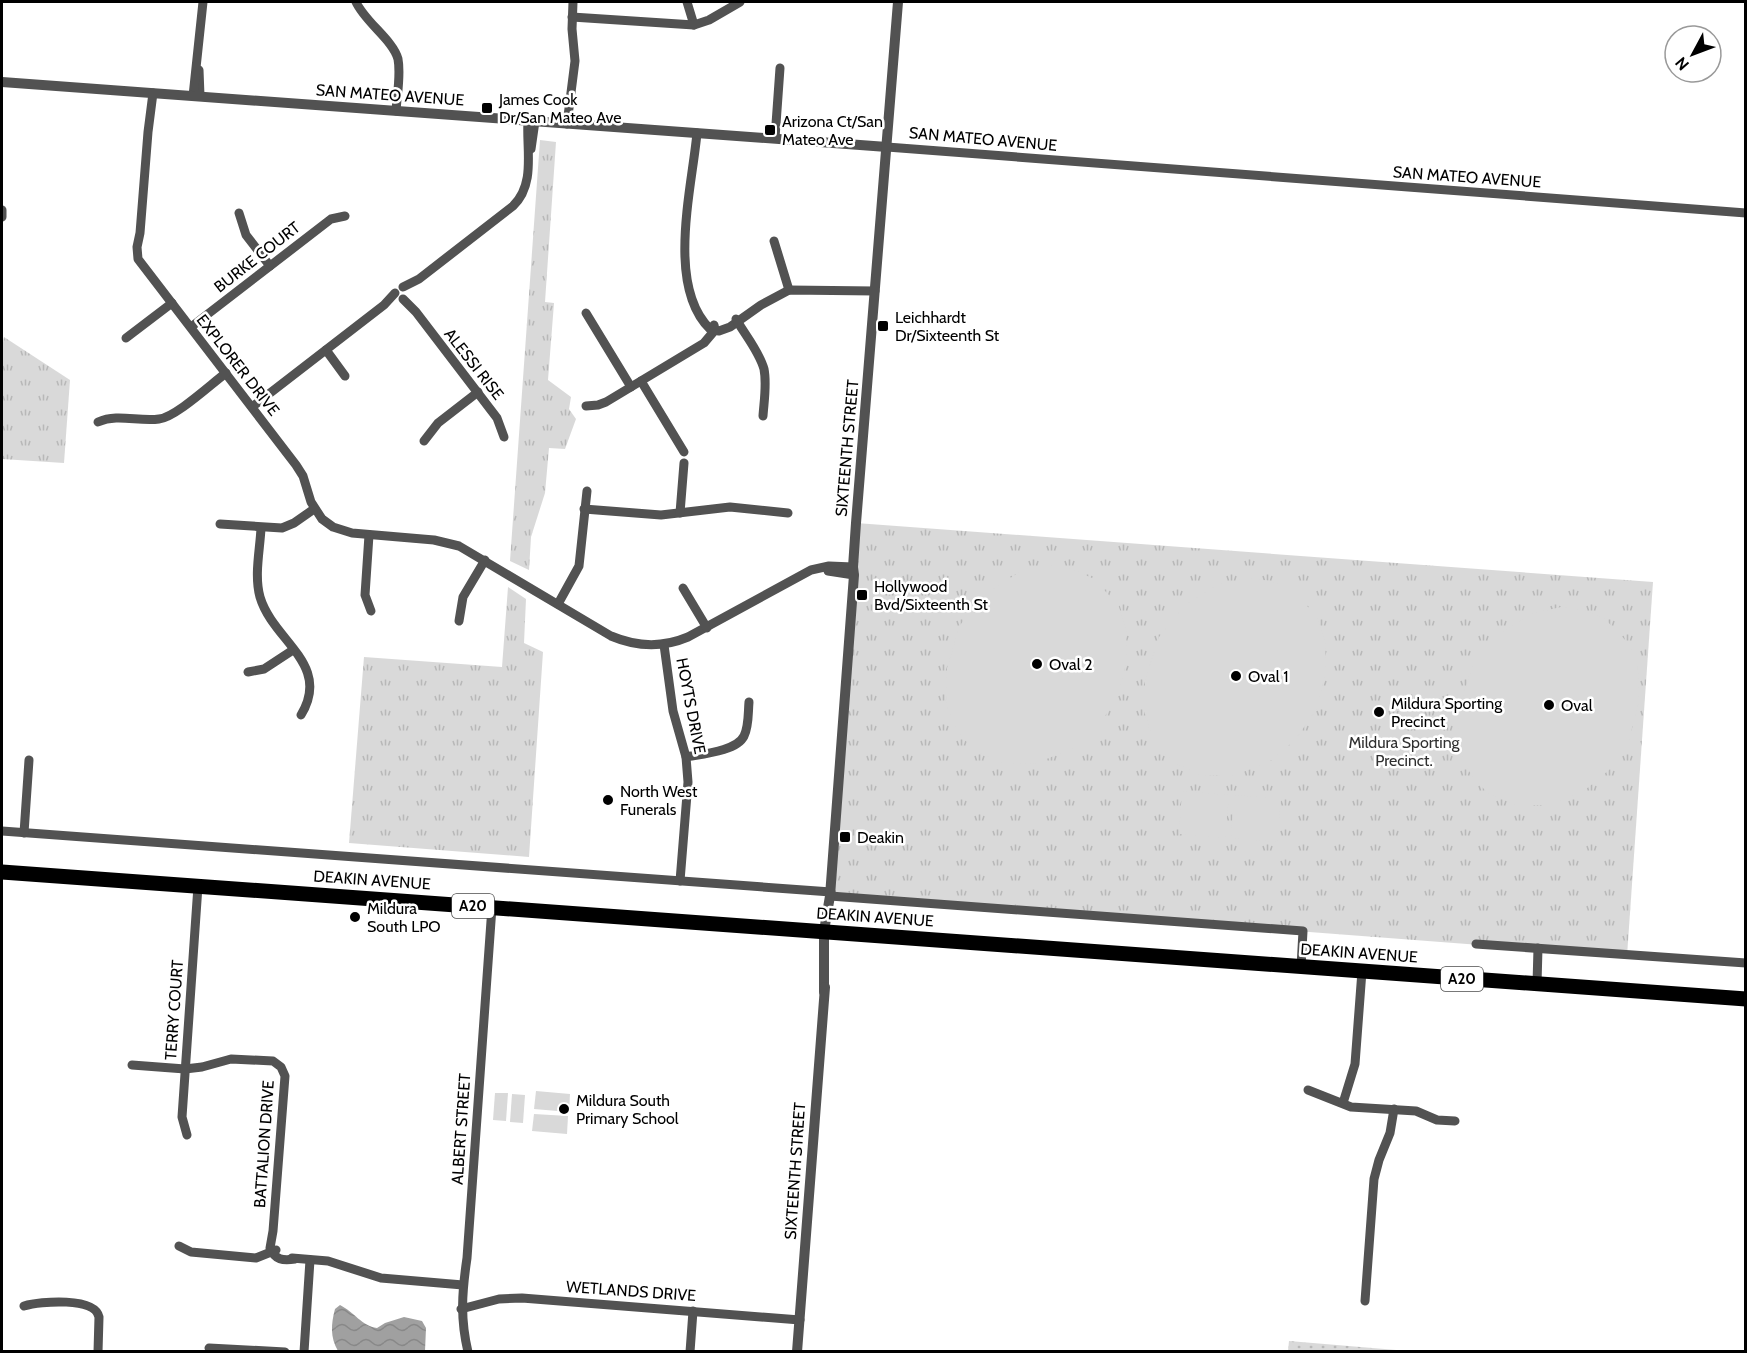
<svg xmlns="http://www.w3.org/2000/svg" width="1747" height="1353" font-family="Cabin,sans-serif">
	<defs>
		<pattern id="grass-dots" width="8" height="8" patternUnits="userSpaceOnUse" patternTransform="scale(1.5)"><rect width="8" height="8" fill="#d9d9d9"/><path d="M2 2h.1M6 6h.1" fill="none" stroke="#b8b8b8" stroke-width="1.8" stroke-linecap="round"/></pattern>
		<pattern id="park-tufts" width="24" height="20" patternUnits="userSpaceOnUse" patternTransform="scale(1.5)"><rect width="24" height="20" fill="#d9d9d9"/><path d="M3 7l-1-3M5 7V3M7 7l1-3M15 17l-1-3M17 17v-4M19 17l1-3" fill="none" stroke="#b8b8b8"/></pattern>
		<pattern id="water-waves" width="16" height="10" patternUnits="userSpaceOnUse" patternTransform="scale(1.5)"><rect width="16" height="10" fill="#a0a0a0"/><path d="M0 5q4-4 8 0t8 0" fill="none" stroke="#888"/></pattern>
	</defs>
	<rect width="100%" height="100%" fill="#fff"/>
	<!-- grass -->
	<polygon fill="url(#grass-dots)" points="1289,1341 1408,1351 1288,1351"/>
	<!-- park -->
	<g fill="url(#park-tufts)">
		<polygon points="540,140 556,142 545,302 554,303 548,380 571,397 569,409 576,419 565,449 549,448 545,493 531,537 529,570 510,561"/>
		<polygon points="4,337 70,380 64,463 2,459 2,348"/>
		<polygon points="856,523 1653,582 1627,956 830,896"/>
		<polygon points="508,587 526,599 524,643 543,652 529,857 349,843 364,657 502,667"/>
	</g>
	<!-- pitch -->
	<g fill="#d9d9d9">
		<polygon points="1049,565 1072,569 1092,578 1118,604 1126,628 1127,660 1117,698 1097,728 1073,748 1037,763 1004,764 976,751 962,737 952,721 946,702 947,668 960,625 987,593 1018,573"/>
		<polygon points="1247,578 1271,581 1291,590 1317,616 1325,640 1326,672 1316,710 1295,740 1272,760 1236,775 1202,776 1175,763 1160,749 1151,734 1145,714 1145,680 1159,637 1185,605 1217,585"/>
		<polygon points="1561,607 1584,610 1605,619 1631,646 1638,670 1639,701 1629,740 1609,770 1585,790 1549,805 1516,805 1488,793 1474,779 1464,763 1458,744 1459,709 1472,667 1499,635 1530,614"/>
		<polygon points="1182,791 1229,795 1225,838 1179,834"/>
		<polygon points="1234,795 1281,799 1277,842 1231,838"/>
		<polygon points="536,1091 570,1094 569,1112 534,1109"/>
		<polygon points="495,1093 508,1093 506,1121 493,1120"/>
		<polygon points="512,1094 525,1095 523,1123 510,1122"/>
		<polygon points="534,1114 568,1116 567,1134 532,1131"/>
	</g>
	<!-- water -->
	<path fill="url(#water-waves)" d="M340,1305C354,1312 362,1326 377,1328L385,1323L404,1317L422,1321L426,1328L425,1351H338C330,1337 331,1324 335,1309Z"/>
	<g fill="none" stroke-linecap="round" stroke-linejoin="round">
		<!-- minor -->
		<g stroke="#525252" stroke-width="9">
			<path d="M356,2C365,22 393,40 398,59C401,75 397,95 396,111"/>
			<polyline points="687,2 694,25"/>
			<polyline points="572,17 694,25 709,20 740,2"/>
			<polyline points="199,70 200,96"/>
			<path d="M153,93L148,132L140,233L137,247L138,259L296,465L303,476L311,502L322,519L333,527L352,533L434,540L459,546L611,636C637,647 662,648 688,637L811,570L829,566L853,567"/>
			<polyline points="193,96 203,2"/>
			<polyline points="567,124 575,61 572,29 573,2"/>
			<path d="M697,133C692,188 666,286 710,329L719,331L730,327L761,305L789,290L875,291"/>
			<polyline points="775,138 780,68"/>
			<polyline points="887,147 1746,213"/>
			<polyline points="531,149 535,121"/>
			<polyline points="2,210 2,217"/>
			<polyline points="239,213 246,235 270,266"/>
			<polyline points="774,241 789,290"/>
			<path d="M403,287L419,279L513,206C536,184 526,149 528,121"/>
			<polyline points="403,299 416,312 497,418 504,437"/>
			<polyline points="586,313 631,387"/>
			<path d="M736,319C745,335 759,351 764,369C767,384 764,401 763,416"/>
			<polyline points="191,327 331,219 345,216"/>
			<polyline points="126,338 172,303"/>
			<polyline points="326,350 345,376"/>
			<polyline points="641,381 684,452"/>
			<polyline points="586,406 598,405 606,402 704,343 715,330 714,325"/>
			<polyline points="252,407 384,305 395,293"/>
			<path d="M98,422C118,413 138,422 159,419C176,417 211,384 226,373"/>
			<polyline points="424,441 438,423 478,392"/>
			<polyline points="584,509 661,515 730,507 788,513"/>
			<polyline points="680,513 684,463"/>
			<polyline points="220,524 282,528 294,523 314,509"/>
			<path d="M261,528C260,550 254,575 260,597C273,641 332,664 301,715"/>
			<polyline points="369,535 365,595 371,611"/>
			<polyline points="828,571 854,575"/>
			<polyline points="683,588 707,628"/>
			<polyline points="558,604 579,566 587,491"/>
			<polyline points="459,621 463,597 485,560"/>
			<polyline points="664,645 673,711 686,757 688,782 680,881"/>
			<polyline points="248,672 264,669 293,650"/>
			<path d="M686,757C702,754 737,751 744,736C749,726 748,713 749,702"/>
			<polyline points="2,831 831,892"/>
			<polyline points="24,833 29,760"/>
			<polyline points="830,896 1303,931 1301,967"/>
			<polyline points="1476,944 1746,963"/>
			<polyline points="1537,984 1538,948"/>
			<path d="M132,1065L185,1069L202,1067L231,1059L273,1061L281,1067L285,1076L273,1231L270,1248C275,1260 283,1261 295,1259"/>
			<polyline points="1308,1090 1351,1107 1416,1111 1437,1120 1455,1121"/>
			<polyline points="1343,1103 1355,1064 1362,971"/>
			<polyline points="187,1135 182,1117 198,886"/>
			<polyline points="179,1246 191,1252 256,1258 276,1250"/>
			<polyline points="292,1258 328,1261 381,1278 463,1285"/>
			<polyline points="1365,1301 1374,1179 1379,1160 1390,1133 1394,1109"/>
			<path d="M24,1306C41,1301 95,1297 99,1317L98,1352"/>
			<polyline points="461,1309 499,1299 522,1298 800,1320"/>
			<polyline points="209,1348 285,1352"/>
			<polyline points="304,1352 310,1260"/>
			<path d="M468,1352C460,1318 462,1292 467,1258L492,907"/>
			<polyline points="690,1352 693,1311"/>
		</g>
		<!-- tertiary -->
		<g stroke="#525252" stroke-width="10">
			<polyline points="2,82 887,147"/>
			<polyline points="824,992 824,931 830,896 854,575 853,567 856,523 898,2"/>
			<polyline points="797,1352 825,987"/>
		</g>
		<!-- trunk -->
		<polyline stroke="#000" stroke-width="15" points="2,872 1746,999"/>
	</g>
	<!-- markers -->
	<g fill="#000" stroke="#fff" stroke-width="2">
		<rect x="481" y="102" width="12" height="12" rx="3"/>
		<rect x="764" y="124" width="12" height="12" rx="3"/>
		<rect x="877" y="320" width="12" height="12" rx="3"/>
		<rect x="856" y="589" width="12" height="12" rx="3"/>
		<circle cx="1037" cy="664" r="6"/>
		<circle cx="1236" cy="676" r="6"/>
		<circle cx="1549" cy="705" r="6"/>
		<circle cx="1379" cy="712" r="6"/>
		<circle cx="608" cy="800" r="6"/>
		<rect x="839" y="831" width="12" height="12" rx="3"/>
		<circle cx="355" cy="917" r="6"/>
		<circle cx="564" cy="1109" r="6"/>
	</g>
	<g text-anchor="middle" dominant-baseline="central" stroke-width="5" stroke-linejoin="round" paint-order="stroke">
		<!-- shield labels -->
		<g fill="#fff" stroke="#4c4c4c" stroke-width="1.5">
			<rect x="452" y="894" width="42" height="24" rx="4.5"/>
			<rect x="1441" y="967" width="42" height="24" rx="4.5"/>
		</g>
		<g font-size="15" font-weight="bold" fill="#000">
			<text x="473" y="906">A20</text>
			<text x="1462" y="979">A20</text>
		</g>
		<!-- street labels -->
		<g font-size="16" fill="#000" stroke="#fff">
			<text transform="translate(390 95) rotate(4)">SAN MATEO AVENUE</text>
			<text transform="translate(983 139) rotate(5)">SAN MATEO AVENUE</text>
			<text transform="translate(1467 177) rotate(4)">SAN MATEO AVENUE</text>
			<text transform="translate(257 257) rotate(-38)">BURKE COURT</text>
			<text transform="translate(474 364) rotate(52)">ALESSI RISE</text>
			<text transform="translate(238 365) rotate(52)">EXPLORER DRIVE</text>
			<text transform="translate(847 448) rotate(-85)">SIXTEENTH STREET</text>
			<text transform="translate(691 706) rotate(79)">HOYTS DRIVE</text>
			<text transform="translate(372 880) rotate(4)">DEAKIN AVENUE</text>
			<text transform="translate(875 917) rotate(4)">DEAKIN AVENUE</text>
			<text transform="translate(1359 953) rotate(4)">DEAKIN AVENUE</text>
			<text transform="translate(174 1010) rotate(-86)">TERRY COURT</text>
			<text transform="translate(461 1129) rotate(-86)">ALBERT STREET</text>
			<text transform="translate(264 1144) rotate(-86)">BATTALION DRIVE</text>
			<text transform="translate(795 1171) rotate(-86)">SIXTEENTH STREET</text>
			<text transform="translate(631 1291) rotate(4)">WETLANDS DRIVE</text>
		</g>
		<!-- poi labels -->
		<g font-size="16" fill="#000" stroke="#fff" text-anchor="start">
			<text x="499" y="99">James Cook<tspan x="499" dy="18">Dr/San Mateo Ave</tspan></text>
			<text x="782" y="121">Arizona Ct/San<tspan x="782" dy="18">Mateo Ave</tspan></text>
			<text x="895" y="317">Leichhardt<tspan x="895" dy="18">Dr/Sixteenth St</tspan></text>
			<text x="874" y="586">Hollywood<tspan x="874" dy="18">Bvd/Sixteenth St</tspan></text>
			<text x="1049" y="664">Oval 2</text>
			<text x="1248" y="676">Oval 1</text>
			<text x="1391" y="703">Mildura Sporting<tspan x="1391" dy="18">Precinct</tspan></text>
			<text x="1561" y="705">Oval</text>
			<text x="620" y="791">North West<tspan x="620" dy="18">Funerals</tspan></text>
			<text x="857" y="837">Deakin</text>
			<text x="367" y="908">Mildura<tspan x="367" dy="18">South LPO</tspan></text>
			<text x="576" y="1100">Mildura South<tspan x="576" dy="18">Primary School</tspan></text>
		</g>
		<!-- park labels -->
		<g font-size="16" fill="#303030" stroke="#fff">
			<text x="1404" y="742">Mildura Sporting<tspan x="1404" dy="18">Precinct.</tspan></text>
		</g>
	</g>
	<!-- border -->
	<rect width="1747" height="1353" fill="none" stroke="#000000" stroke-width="6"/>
	<!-- north arrow -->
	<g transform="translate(1693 54) rotate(229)"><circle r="28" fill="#ffffff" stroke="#999999" stroke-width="1.5"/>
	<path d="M0-4.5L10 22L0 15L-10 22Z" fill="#000000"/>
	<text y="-9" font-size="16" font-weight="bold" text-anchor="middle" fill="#000000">N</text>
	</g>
</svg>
